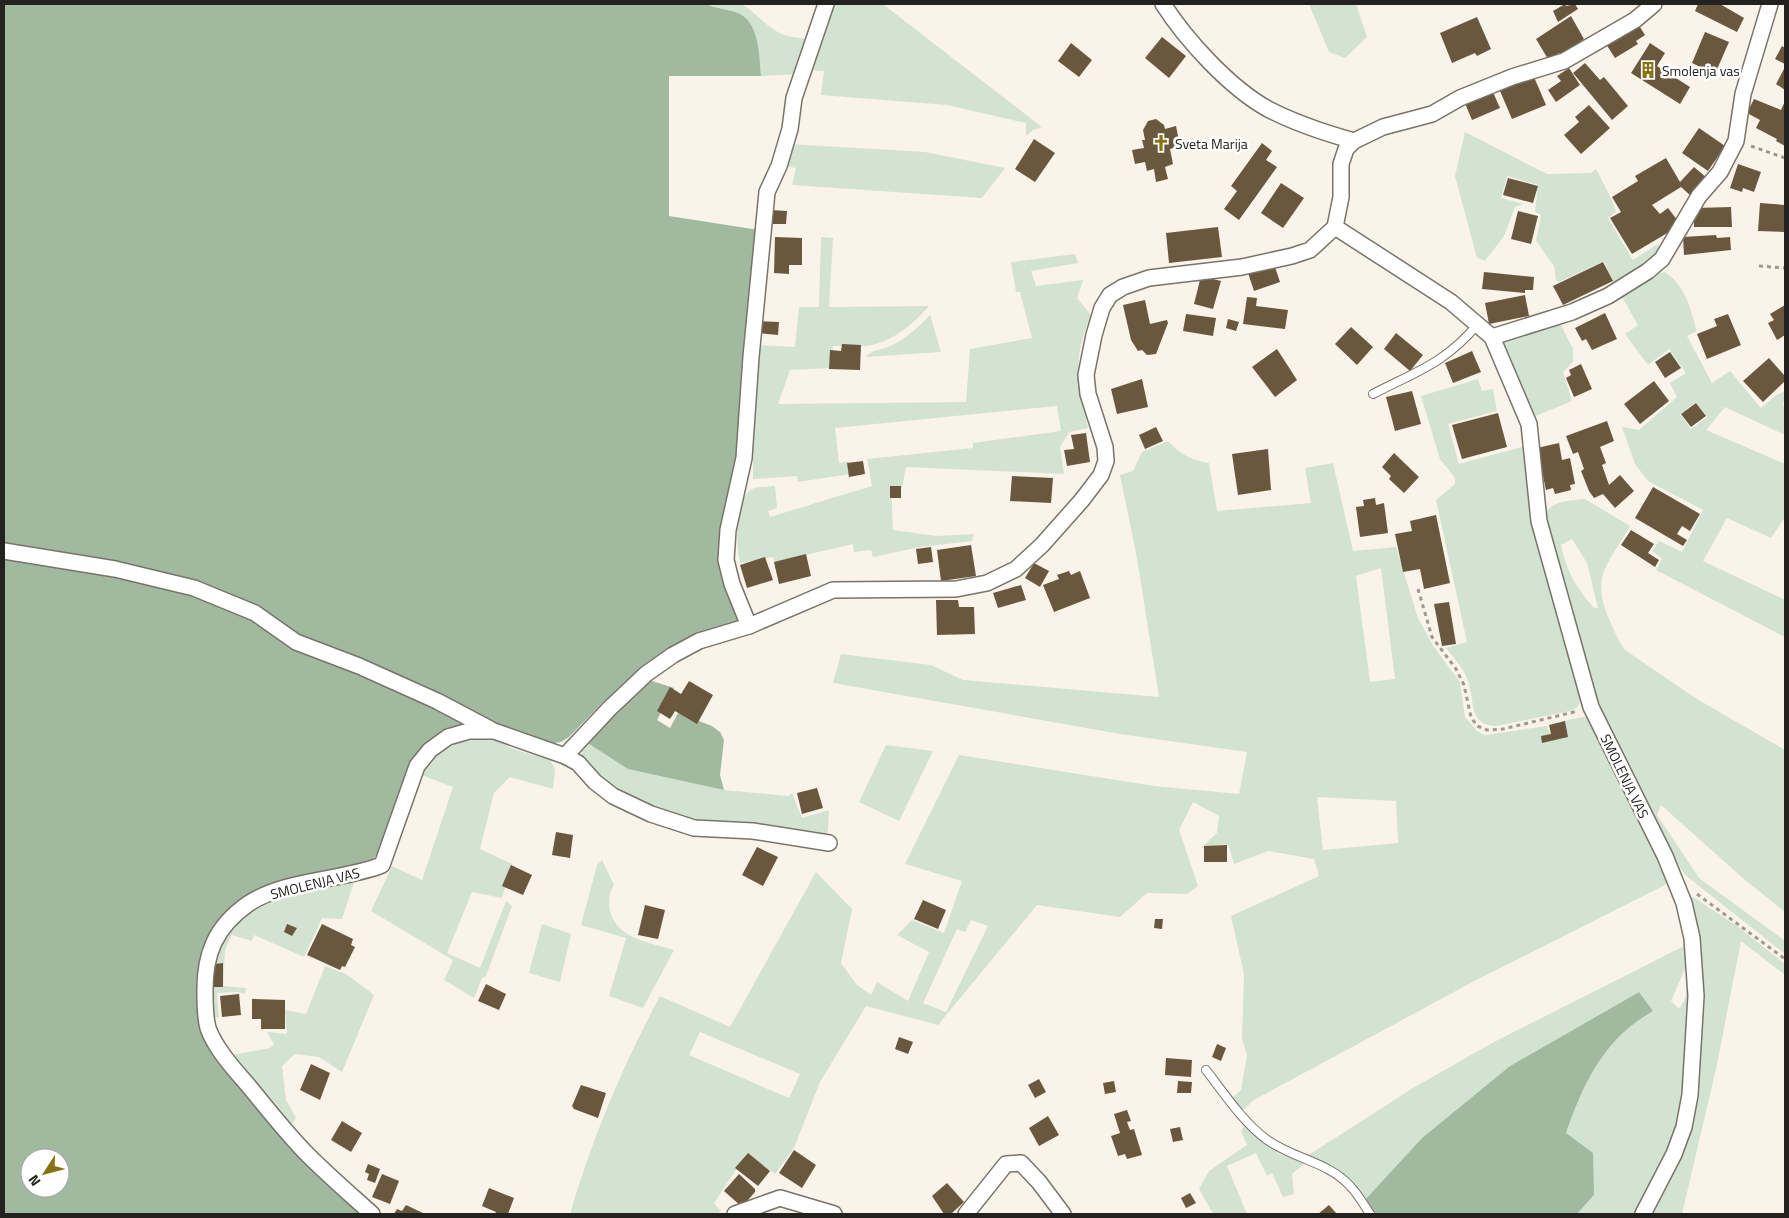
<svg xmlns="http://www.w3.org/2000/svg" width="1789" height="1218" font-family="'Titillium Web',sans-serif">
	<rect width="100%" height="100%" fill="#faf3e9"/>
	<!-- green -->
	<g fill="#d3e3d1" fill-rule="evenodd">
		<path d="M706,4H742C758,14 768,30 787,36C794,38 802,37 810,40L798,74L761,76L759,62Z"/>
		<polygon points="832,4 884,5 1042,127 1033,130 1026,136 1026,123 947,105 821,95 824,71 807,70"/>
		<polygon points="1309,4 1356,4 1367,37 1345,58 1329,52"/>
		<path d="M1465,132L1547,174L1591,173L1596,169L1612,200L1616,212L1608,218L1633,260L1656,245L1660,247C1639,281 1602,292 1567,306L1614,284L1604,261L1559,282L1556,280L1554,266L1536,241L1541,215L1535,212L1538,185L1507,176L1501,198L1524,204L1515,207L1504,236L1485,261L1477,258L1455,176Z"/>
		<polygon points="789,144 925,152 1005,168 982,198 792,185 796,168 784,166"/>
		<path d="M821,237L833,238L829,307L929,306C915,323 894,340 872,345C860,348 845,346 833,346L830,368L790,370L778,404L966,402L970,349L1032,338L1020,292H1016L1011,262L1075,254L1078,263L1031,271L1036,286L1083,280L1077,298L1091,315C1071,361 1079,382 1088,428L1069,432L1060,447L1064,474L906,467L902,488L891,489L893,530L936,536L974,534L972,541L920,547L873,557L871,550L854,552L853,544L775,562L773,557L740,563C736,545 734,500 752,489C758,486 769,487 775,486L777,508L768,511L770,517L872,486L867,459L973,448V443L1061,431L1057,406L835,428L839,463L848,461L850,474L798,482L797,476L753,479V403L756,345L795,347L799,307H819Z"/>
		<path d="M1665,272C1686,286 1690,308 1697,331L1687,336L1712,383L1730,371L1761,408L1775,396L1785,391L1783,406L1785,407V435L1725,407L1706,430L1785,464V517L1771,538L1727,518L1703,561L1785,600V637L1656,570L1662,559L1652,551L1659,541L1682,552L1703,510L1648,481L1635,464L1622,427L1639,430L1677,397L1670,383L1686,373L1669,349L1648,365L1625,334L1638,325L1621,295L1656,274ZM1696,402L1707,417L1691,429L1680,414Z"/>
		<path d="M930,315L941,352L866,357C871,350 881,350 888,347C904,340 918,328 930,315Z"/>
		<polygon points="1558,319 1573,349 1573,362 1563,372 1572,401 1533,417 1503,342 1507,335"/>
		<path d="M1478,379L1482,391L1493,389L1497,411L1448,424L1459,464L1525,446L1581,693C1581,703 1580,707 1570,711L1496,726C1468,725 1475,701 1468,681C1464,669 1454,658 1446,648L1467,642L1436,500L1455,484V478L1440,459L1421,396Z"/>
		<path d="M1168,441C1180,454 1192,461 1209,463L1217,511L1311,503L1305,468L1333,463L1353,551L1396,547L1418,618L1434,647L1460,682L1465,717L1477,731L1485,735L1547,726L1552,738L1566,733L1562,721L1589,716L1671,882L1480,978L1254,1100L1243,1110L1232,1098L1241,1090L1247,1055L1242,1039L1244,974L1231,916L1319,876L1314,859L1268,851L1234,864L1228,844L1201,848L1217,833L1219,816L1193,802L1179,830L1198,886L1187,894L1147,893L1120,917L1037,905L938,1025L866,1006L820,1082L794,1148L775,1174L747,1153L714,1203L721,1211L717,1214H570C592,1138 623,1065 660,996L730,1027L816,872L852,909L841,963L857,985L871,995L877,982L908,1001L929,952L897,935L912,920L944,933L962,881L905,864L959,755L1154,786L1239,794L1247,752L1120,734L833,683L841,654L931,665L963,680L1159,697L1137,558L1120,475L1133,471L1142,452ZM1381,568L1395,679L1370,682L1356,576ZM1317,797L1396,801L1398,843L1323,850ZM971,920L988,926L946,1012L923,1003L957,929L965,932ZM700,1032L800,1074L789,1098L689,1055Z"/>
		<path d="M1585,499L1630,526C1609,564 1590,575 1609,619C1614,630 1618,640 1625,650L1697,699L1785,750V912L1744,879L1661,805L1657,815L1699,878L1785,941V954L1685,875L1670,852L1592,695L1542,516C1553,500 1567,501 1585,499ZM1572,539L1587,563L1598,608H1594C1577,589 1566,571 1561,545Z"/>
		<polygon points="479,733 513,749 550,760 555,769 553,789 510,777 494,793 480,849 512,864 502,898 472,892 447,953 480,968 506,901 512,906 486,976 482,978 474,998 444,980 453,960 371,911 392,866 422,880 453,787 419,774 440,747"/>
		<path d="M583,740L629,769L724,790L788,796L792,793L802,818L829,810L828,831L824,837C755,828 642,826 593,770C590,767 585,763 583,759C581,755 581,748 580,744Z"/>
		<polygon points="886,745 933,751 899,821 859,802"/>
		<path d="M602,860L614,885C610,891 609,896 609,903C610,937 647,942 674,950L643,1008L609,996L626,938L581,925L597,865Z"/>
		<polygon points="355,879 342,919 322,918 304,957 254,935 252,941 232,935 225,950 223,986 246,988 245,994 239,992 217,993 219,1017 211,1018 210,967 220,939 241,915 269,898"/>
		<polygon points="1693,897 1737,926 1785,964 1785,975 1741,941 1716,1069 1682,1214 1649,1214 1689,1127 1695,922 1690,898"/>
		<polygon points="542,924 571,934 560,982 529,973"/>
		<path d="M1688,944L1690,965L1684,971L1671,1001L1679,1009L1685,999L1688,981L1690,1057L1678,1131L1639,1214H1577L1594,1195L1566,1133C1584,1083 1604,1039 1653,1011L1639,992L1510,1066L1422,1138L1364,1201L1350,1179L1307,1156L1413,1088L1494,1042Z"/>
		<polygon points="325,966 346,974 374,995 342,1072 319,1057 295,1054 282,1066 286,1100 296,1118 293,1123 287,1125 232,1055 270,1048 274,1044 267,1032 287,1034 285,1010 306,1014"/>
		<polygon points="1246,1123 1279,1154 1305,1163 1292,1174 1294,1194 1283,1197 1272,1173 1267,1176 1256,1153 1227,1166 1247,1214 1213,1214 1199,1189 1209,1171 1247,1145 1241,1131"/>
	</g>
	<!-- forest -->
	<g fill="#a1b99f" fill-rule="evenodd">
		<path d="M4,4H706C716,9 729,9 740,14C760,25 759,57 761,76H669V216L759,230L740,483L723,539L740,616L734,625L643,671L602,703L569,737L561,742L548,744L486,725L424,749L381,849L373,859L300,878L260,891L204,948V1031L369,1214H5L4,1212ZM30,1158H60V1188H30Z"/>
		<polygon points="649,680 674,688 657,720 670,728 678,713 712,726 720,732 724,740 720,775 724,790 628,769 583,740"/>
		<path d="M1639,992L1653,1011C1604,1039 1584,1082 1566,1133L1593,1153L1594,1195L1577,1214H1373L1364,1201L1422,1138L1510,1066Z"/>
	</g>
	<!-- building -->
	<g fill="#6a583e">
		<polygon points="1565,4 1566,6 1575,4 1578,9 1558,22 1553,11"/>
		<polygon points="1698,4 1720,4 1744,18 1737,32 1695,11"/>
		<polygon points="1571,16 1584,39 1561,55 1559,53 1548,59 1536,39"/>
		<polygon points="1477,17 1491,49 1477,56 1475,53 1452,63 1440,33"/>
		<polygon points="1638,24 1645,35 1636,41 1638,44 1615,58 1606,44"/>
		<polygon points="1705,32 1729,42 1715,74 1692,63"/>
		<polygon points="1162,37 1186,56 1169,78 1145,58"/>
		<polygon points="1071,43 1092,60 1079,77 1058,61"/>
		<polygon points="1650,43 1665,53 1657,66 1690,87 1680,104 1631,73"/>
		<polygon points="1782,46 1785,48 1785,64 1775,59"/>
		<polygon points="1585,63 1600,80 1604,77 1628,106 1612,120 1573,73"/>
		<polygon points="1785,67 1785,90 1776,84"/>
		<polygon points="1569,68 1580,85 1556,102 1548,90 1561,81 1557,76"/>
		<polygon points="1534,77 1546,105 1512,119 1500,91"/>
		<polygon points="1492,90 1500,108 1472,120 1464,101"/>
		<polygon points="1754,99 1781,110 1785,101 1785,146 1776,141 1777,139 1756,128 1760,120 1747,113"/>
		<polygon points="1589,105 1610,128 1581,154 1564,135 1579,122 1575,117"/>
		<polygon points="1156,119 1164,125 1165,129 1176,126 1180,146 1170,149 1173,164 1165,167 1168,179 1156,182 1154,169 1147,171 1145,162 1135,164 1132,150 1144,148 1142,140 1145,140 1143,130 1148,121"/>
		<polygon points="1699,128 1725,146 1708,171 1682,153"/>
		<polygon points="1034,139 1055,153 1035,182 1015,169"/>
		<polygon points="1262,143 1272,151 1266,160 1277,167 1239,220 1224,209 1237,191 1231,186"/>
		<polygon points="1666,158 1680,182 1694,167 1707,178 1691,196 1681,187 1652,205 1660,214 1668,208 1678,221 1669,232 1632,254 1610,218 1621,212 1612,197 1638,181 1635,176"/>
		<polygon points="1738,164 1761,172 1754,192 1743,188 1742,192 1730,188"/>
		<polygon points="1508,178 1538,186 1533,203 1503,195"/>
		<polygon points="1281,183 1304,198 1283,228 1261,213"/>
		<polygon points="1760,203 1785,205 1785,232 1758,231"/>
		<polygon points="1731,207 1732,227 1694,227 1694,208"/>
		<polygon points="771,210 787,211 786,224 771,224"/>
		<polygon points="1518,211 1538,216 1531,244 1511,239"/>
		<polygon points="1218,227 1222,257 1169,263 1166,233"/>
		<polygon points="1716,235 1717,238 1730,237 1731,250 1684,255 1683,237"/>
		<polygon points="775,237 802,238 802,265 789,265 789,274 774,273"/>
		<polygon points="1603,262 1613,281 1563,305 1553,286"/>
		<polygon points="1274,264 1280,282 1254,291 1248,273"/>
		<polygon points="1484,272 1534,277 1533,290 1525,290 1525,293 1482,289"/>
		<polygon points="1201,276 1221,281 1213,309 1194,304"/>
		<polygon points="1525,295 1529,316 1489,324 1485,303"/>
		<polygon points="1247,297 1257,298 1256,306 1288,310 1285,329 1243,324"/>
		<polygon points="1145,300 1150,324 1167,320 1168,323 1156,354 1147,355 1142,350 1138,351 1131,340 1123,305"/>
		<polygon points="1785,305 1785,335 1777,340 1768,323 1774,320 1770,314"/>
		<polygon points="1605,313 1617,339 1592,350 1586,339 1582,341 1575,328"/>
		<polygon points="1186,314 1216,318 1213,336 1183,331"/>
		<polygon points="1728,314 1741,345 1707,359 1697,334 1717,326 1714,319"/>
		<polygon points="1228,319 1239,322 1236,331 1226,328"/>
		<polygon points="759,321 779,322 778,335 758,333"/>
		<polygon points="1351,327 1373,347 1357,365 1335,344"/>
		<polygon points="1396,333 1423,355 1410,371 1384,349"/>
		<polygon points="842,344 861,345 860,370 829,369 830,350 841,351"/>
		<polygon points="1277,349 1297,380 1275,397 1252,367"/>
		<polygon points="1472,351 1481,372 1453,383 1445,363"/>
		<polygon points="1670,352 1681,368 1665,378 1655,362"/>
		<polygon points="1769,358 1785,376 1785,381 1763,402 1743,381"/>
		<polygon points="1581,364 1592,389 1574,397 1566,378 1571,375 1569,370"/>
		<polygon points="1142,379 1148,407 1117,414 1111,389"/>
		<polygon points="1654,381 1669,401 1640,424 1624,404"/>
		<polygon points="1412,391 1421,424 1395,431 1386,397"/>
		<polygon points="1696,403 1706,416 1691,427 1681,414"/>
		<polygon points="1498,413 1507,447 1462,459 1452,425"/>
		<polygon points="1607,421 1614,441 1600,447 1606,463 1602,465 1609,485 1620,475 1634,491 1615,508 1603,494 1594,498 1589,491 1581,471 1584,469 1578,452 1573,454 1566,436"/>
		<polygon points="1156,427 1163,441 1145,449 1139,435"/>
		<polygon points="1086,433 1090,462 1067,466 1064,450 1074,449 1071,435"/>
		<polygon points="1559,443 1562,460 1570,458 1575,484 1570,485 1571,490 1555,494 1553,488 1546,490 1537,448"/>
		<polygon points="1268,449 1271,490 1238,495 1232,454"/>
		<polygon points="1394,453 1419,477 1404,493 1389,479 1391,476 1382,467"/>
		<polygon points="863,461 865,474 849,477 847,463"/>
		<polygon points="1012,476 1053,478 1051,503 1010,501"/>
		<rect x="890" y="486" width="11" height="12"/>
		<polygon points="1653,487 1700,514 1690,531 1682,526 1677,534 1687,540 1683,546 1635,518"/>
		<polygon points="1375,498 1376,505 1384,503 1388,533 1360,537 1356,507 1364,506 1363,500"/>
		<polygon points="1436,515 1450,583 1424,589 1420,569 1403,572 1395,534 1412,531 1410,521"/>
		<polygon points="1631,530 1654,544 1648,553 1659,560 1655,567 1621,545"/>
		<polygon points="971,545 976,576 941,581 937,550"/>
		<polygon points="931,547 933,562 918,564 916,549"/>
		<polygon points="806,554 811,576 779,584 774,562"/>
		<polygon points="765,557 773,580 747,588 740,565"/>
		<polygon points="1034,563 1049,571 1040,587 1025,578"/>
		<polygon points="1069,571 1071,575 1080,571 1090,598 1054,612 1043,585 1059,579 1057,575"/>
		<polygon points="1021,585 1026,600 998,608 993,593"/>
		<polygon points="936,600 958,600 959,607 974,607 975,634 937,635"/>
		<polygon points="1449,602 1456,644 1442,646 1434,604"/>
		<polygon points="689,681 713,695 697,724 675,711 670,719 657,711 670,687 681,694"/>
		<polygon points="1565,721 1568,737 1542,743 1541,736 1551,734 1549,725"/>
		<polygon points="817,788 823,808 802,814 797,793"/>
		<polygon points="556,832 573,835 570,858 552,855"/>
		<polygon points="1227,845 1227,862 1204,862 1204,846"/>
		<polygon points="757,847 778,857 763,886 742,875"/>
		<polygon points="511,865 532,875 523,895 502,886"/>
		<polygon points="923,900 946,910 938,929 914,919"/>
		<polygon points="645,905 665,910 658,939 638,935"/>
		<polygon points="1155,919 1163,919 1162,929 1154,928"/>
		<polygon points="287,924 297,928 292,936 284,932"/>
		<polygon points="322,924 353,939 351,945 355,947 345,967 342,966 340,970 307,955"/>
		<polygon points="223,963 223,987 214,987 214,964"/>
		<polygon points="486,984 506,994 499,1010 478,1001"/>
		<polygon points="239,994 241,1015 222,1017 220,996"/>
		<polygon points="252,999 285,1000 285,1029 261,1029 261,1019 252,1019"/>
		<polygon points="899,1037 913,1042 908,1054 895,1049"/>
		<polygon points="1217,1044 1226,1048 1221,1061 1212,1057"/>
		<polygon points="1166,1058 1192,1060 1191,1077 1165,1075"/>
		<polygon points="311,1064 330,1073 320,1100 300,1090"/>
		<polygon points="1039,1079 1046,1092 1035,1098 1028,1085"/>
		<polygon points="1114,1081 1116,1092 1105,1094 1103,1083"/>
		<polygon points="1178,1081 1192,1082 1191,1093 1177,1093"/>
		<polygon points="581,1085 606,1093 598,1118 574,1109 572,1106"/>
		<polygon points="1127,1110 1131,1121 1127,1122 1130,1130 1134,1129 1142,1155 1127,1159 1125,1154 1118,1156 1111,1136 1120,1133 1114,1114"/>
		<polygon points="1048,1116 1059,1135 1039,1146 1029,1128"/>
		<polygon points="342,1121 362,1133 351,1152 331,1140"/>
		<polygon points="1180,1127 1183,1140 1173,1142 1170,1129"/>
		<polygon points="794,1150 816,1165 802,1188 779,1173"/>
		<polygon points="748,1153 770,1171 758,1186 735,1168"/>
		<polygon points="368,1164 380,1169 375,1183 367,1180 369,1174 365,1172"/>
		<polygon points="382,1174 399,1181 390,1204 372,1197"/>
		<polygon points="739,1174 755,1189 755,1192 742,1207 724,1191"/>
		<polygon points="947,1183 964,1202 951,1214 944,1214 932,1196"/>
		<polygon points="489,1188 514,1198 508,1214 495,1214 496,1212 482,1206"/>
		<polygon points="1190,1193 1196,1203 1186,1208 1181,1198"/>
		<polygon points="406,1205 425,1214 394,1214 397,1209 402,1211"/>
		<polygon points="1329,1205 1337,1214 1318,1214"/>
	</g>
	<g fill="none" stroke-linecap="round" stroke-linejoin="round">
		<!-- service casing -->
		<g stroke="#79736a" stroke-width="10">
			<g id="service">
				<path d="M1373,394C1417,371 1444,364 1478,324"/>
				<path d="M1206,1070C1224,1093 1242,1121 1266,1139C1291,1158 1329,1162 1350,1186C1358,1194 1364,1205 1370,1214"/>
			</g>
		</g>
		<!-- minor casing -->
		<g stroke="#79736a" stroke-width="18">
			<g id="minor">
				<path d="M1163,4C1186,40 1230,88 1268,109C1295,123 1325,133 1354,141"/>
				<polyline points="1492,337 1572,312 1608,296 1648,271 1662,259 1699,196 1720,172 1736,141 1743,94 1770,4"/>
				<polyline points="4,551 115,569 194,588 255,613 296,642 359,666 437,701 490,729"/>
				<polyline points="749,626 732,584 726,560 728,530 744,458 751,357 767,192 779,166 790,129 794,98 826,4"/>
				<polyline points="829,843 753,831 694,828 651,814 613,796 595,782 578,763 565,756 609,709 646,674 673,655 699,641 749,626 833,590 956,589 987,583 1016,569 1042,545 1082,500 1101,475 1106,461 1105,447 1088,394 1086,375 1094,335 1102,308 1110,295 1123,287 1149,278 1242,267 1292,256 1310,250 1335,227"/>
				<path d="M372,1214C351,1195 329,1176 308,1155C286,1133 267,1108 247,1084C233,1068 215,1048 208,1028C205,1017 205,1005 205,994C204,955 215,927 248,904C285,879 341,881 382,865L417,766L430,750L448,737L469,731H494L565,756"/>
				<polyline points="735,1214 780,1198 834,1214"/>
				<polyline points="966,1214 1006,1164 1021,1163 1039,1182 1063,1214"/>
				<polyline points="1643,1214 1674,1154 1684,1127 1690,1095 1696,996 1692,938 1684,903 1665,856 1591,707 1539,521 1529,424 1492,337 1451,302 1335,227 1341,197 1341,164 1346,149 1354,141 1383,127 1432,114 1460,98 1512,77 1564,61 1635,20 1654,4"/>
			</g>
		</g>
		<!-- path -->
		<g stroke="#9e9991" stroke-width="3" stroke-dasharray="4 4" stroke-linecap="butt">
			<polyline points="1751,146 1785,158"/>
			<polyline points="1759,266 1785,268"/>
			<polyline points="1418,589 1432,637 1456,669 1464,685 1471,717 1477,726 1487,730 1503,729 1578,711"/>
			<polyline points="1697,894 1785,959"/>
		</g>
		<!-- service -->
		<use href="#service" stroke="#fff" stroke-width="8"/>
		<!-- minor -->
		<use href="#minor" stroke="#fff" stroke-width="15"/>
	</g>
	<!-- icons -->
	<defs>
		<g id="building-bare" transform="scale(1.35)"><path d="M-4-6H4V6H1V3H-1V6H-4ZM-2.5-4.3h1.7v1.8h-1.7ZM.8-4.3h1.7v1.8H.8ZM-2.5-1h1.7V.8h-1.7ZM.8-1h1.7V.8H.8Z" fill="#8a7214" stroke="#fff" stroke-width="2.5" paint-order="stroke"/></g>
		<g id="church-bare" transform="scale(1.35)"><path d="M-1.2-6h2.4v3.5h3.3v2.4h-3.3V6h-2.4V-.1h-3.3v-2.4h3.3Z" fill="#8a7214" stroke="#fff" stroke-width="2.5" paint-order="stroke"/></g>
	</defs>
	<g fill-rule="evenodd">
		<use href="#building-bare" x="1648" y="70"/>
		<use href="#church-bare" x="1161" y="143"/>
	</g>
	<g text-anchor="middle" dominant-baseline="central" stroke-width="5" stroke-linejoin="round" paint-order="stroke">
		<!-- poi labels -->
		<g font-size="14" fill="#24221e" stroke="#fff" text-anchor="start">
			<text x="1662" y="70">Smolenja vas</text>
			<text x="1175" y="143">Sveta Marija</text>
		</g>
		<!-- street labels -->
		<g font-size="14" fill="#24221e" stroke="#fff">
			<text transform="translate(1625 776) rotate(64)">SMOLENJA VAS</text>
			<text transform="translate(315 883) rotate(-14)">SMOLENJA VAS</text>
		</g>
	</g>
	<!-- border -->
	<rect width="1789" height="1218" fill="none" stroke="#24221e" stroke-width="10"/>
	<!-- north arrow -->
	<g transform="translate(45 1173) rotate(234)"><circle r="24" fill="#ffffff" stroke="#a7a7a5"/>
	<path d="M0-4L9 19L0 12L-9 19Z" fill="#8a7214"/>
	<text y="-8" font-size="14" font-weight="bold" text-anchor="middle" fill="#24221e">N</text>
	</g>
</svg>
